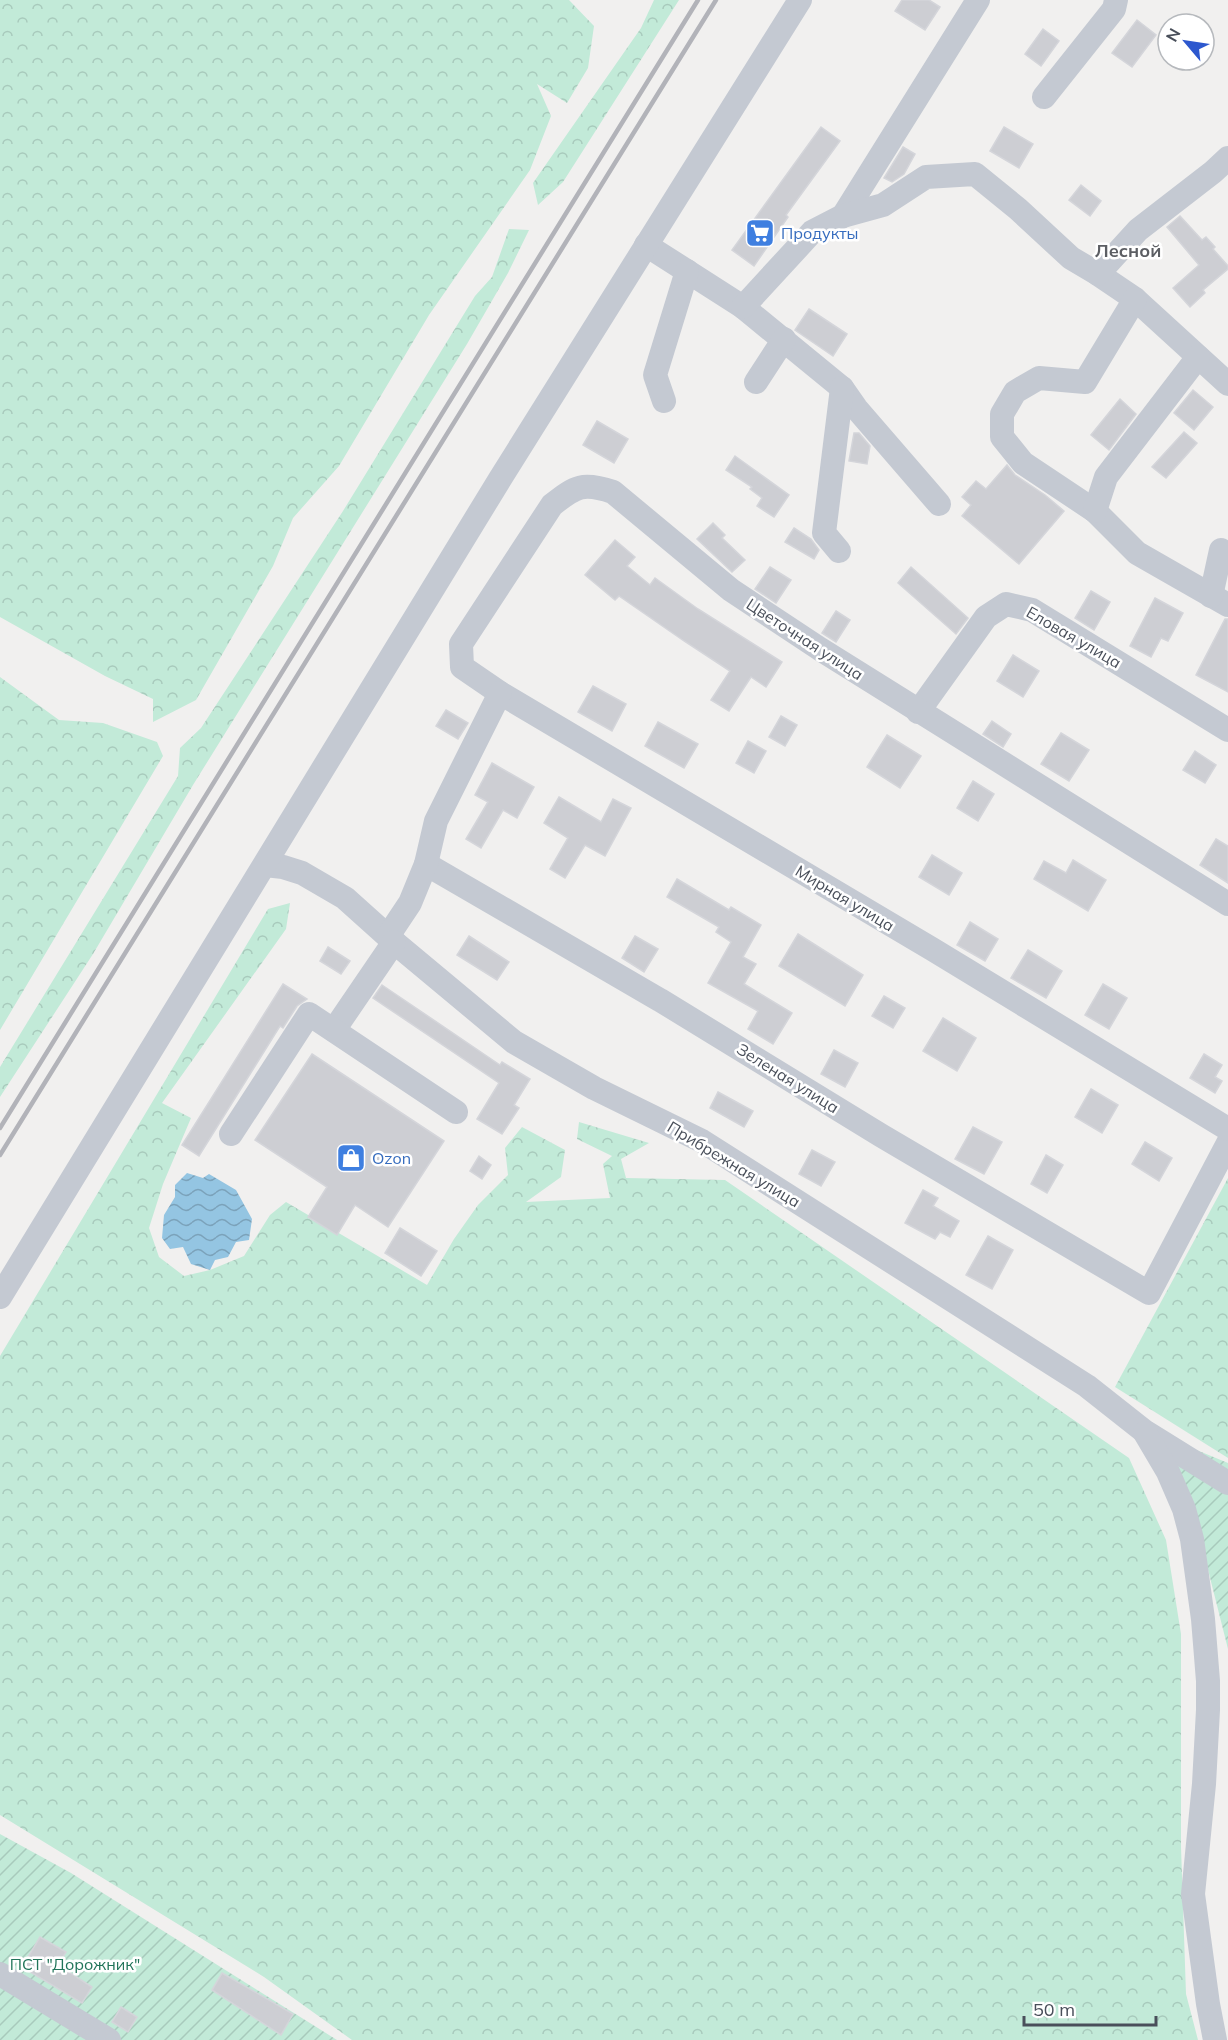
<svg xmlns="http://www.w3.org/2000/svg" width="1228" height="2040" font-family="Mulish,sans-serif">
	<defs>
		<pattern id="forest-crowns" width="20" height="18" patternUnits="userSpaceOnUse" patternTransform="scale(1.5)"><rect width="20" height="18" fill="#c2ead8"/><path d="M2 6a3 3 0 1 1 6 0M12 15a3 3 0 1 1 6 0" fill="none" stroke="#a8cabc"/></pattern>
		<pattern id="garden-furrows" width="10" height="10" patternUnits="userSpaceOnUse" patternTransform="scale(1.5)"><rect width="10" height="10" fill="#c2ead8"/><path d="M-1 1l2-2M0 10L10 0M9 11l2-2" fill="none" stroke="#a8cabc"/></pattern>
		<pattern id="water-waves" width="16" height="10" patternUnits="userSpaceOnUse" patternTransform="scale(1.5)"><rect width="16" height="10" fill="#94c5e2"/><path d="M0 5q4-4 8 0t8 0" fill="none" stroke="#7ba2ba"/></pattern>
	</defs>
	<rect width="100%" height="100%" fill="#f1f0ef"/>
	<!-- forest -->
	<g fill="url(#forest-crowns)">
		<polygon points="0,0 569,0 594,26 588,68 567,103 537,84 551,116 530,170 429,315 339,466 293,518 273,566 196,700 153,722 153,699 105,676 0,617"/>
		<polygon points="654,0 679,0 563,182 538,205 533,183 641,28"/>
		<polygon points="509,229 529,230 508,273 467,344 193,785 93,954 0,1097 0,1067 178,776 180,748 201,728 343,511 475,296 492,277"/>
		<polygon points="0,677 59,720 103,723 157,742 163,756 0,1030"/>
		<polygon points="290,903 286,929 162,1103 191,1118 163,1184 149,1228 159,1257 184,1276 210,1270 244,1256 270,1215 286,1202 427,1285 454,1239 478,1205 508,1175 505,1148 522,1127 565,1150 561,1177 526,1202 610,1198 603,1164 612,1156 577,1139 579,1122 649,1143 621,1159 626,1178 725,1180 1129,1458 1166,1540 1181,1634 1181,1847 1186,1994 1198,2040 352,2040 264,1977 0,1815 0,1356 268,909"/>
		<polygon points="1228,1178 1228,1458 1115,1387"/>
	</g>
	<!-- garden -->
	<g fill="url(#garden-furrows)">
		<polygon points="1153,1432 1228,1463 1228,1649 1196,1522"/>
		<polygon points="0,1834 71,1873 337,2040 0,2040"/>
	</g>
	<!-- water -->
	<polygon fill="url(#water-waves)" points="187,1173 203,1178 209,1174 236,1190 252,1219 249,1240 236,1242 228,1257 215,1260 210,1270 191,1264 183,1247 170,1249 162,1238 164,1215 175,1197 175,1185"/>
	<!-- building -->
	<g fill="#cdced3" stroke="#d4d5da" stroke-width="1.5">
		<polygon points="902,0 929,0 940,7 925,30 895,11"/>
		<polygon points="1137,20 1156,35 1132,67 1112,53"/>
		<polygon points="1043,29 1059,41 1041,66 1025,54"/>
		<polygon points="821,127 840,141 786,215 788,217 754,266 732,250"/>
		<polygon points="1004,127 1033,144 1019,168 990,151"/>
		<polygon points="903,147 915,154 904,174 892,182 884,178"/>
		<polygon points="1081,185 1101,201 1090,216 1069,200"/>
		<polygon points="1180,216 1202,240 1206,237 1215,247 1213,249 1228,266 1228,269 1203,290 1205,293 1190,307 1173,288 1199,265 1167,227"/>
		<polygon points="809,309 847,334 833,356 795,330"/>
		<polygon points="1193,390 1213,407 1194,430 1174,413"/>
		<polygon points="1120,399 1136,414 1109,450 1091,435"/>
		<polygon points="597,421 628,439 614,463 583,445"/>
		<polygon points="1184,432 1197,443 1166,478 1152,467"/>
		<polygon points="854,433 859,433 870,446 867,464 849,461"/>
		<polygon points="735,456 789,495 774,517 757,506 762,498 750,489 752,487 726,470"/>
		<polygon points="1007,465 1015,475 1045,495 1064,511 1019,564 962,516 971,505 962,497 976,481 986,489"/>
		<polygon points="713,523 725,535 722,538 745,560 732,572 697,539"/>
		<polygon points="794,528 811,539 819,550 814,559 785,542"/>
		<polygon points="615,540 635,557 627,566 650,585 655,578 698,609 782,662 766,687 751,677 729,711 711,700 730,671 684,641 619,596 615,600 585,575"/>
		<polygon points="770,567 791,580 776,603 755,589"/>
		<polygon points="911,567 968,618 956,634 898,583"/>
		<polygon points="1091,591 1110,602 1094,630 1075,618"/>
		<polygon points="1155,598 1183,613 1168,641 1161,638 1151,657 1130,646"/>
		<polygon points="836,611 850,620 836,642 822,633"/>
		<polygon points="1225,619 1228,619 1228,692 1196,675"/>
		<polygon points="1013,655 1039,671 1023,697 997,681"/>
		<polygon points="593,686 626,704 612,731 578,712"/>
		<polygon points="446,710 468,723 458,739 436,726"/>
		<polygon points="781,716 797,725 785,746 769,737"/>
		<polygon points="992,721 1011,734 1003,747 983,734"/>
		<polygon points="658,722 698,744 684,768 645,746"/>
		<polygon points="1061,733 1089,750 1069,781 1041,764"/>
		<polygon points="887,735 921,756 900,788 867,767"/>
		<polygon points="748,741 766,751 754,773 736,763"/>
		<polygon points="1195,751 1216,765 1205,783 1183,770"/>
		<polygon points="492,763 534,787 517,818 503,810 481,848 466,839 488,802 475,795"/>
		<polygon points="973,781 994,794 978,821 957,808"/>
		<polygon points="559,797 601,822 613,799 631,808 605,856 585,845 565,878 550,869 568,838 544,823"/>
		<polygon points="1216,839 1228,846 1228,883 1200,865"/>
		<polygon points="932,855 962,873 949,895 919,877"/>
		<polygon points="1073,860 1106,880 1088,911 1034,879 1044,861 1066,873"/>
		<polygon points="677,879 729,910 731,907 761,925 743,957 756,964 744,984 792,1013 773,1044 748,1029 758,1011 708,983 731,942 716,932 719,927 667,897"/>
		<polygon points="970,922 998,939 985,961 957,945"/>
		<polygon points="798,934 863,975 845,1006 779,966"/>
		<polygon points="469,936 509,962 497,980 457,955"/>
		<polygon points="635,936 658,949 644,972 622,958"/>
		<polygon points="328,947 350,961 341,974 320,961"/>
		<polygon points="1028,950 1062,971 1046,998 1011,978"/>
		<polygon points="283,984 307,999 297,1006 283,1028 280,1026 199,1156 182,1145"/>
		<polygon points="1103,984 1127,998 1109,1029 1085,1015"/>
		<polygon points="382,985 500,1065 502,1062 530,1079 514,1105 519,1108 502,1134 477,1119 499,1083 373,998"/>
		<polygon points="884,996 905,1008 893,1028 872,1016"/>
		<polygon points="943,1018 976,1038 957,1071 923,1051"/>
		<polygon points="834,1050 858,1063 845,1087 821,1074"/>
		<polygon points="312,1054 444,1141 388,1227 355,1205 337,1235 308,1217 327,1187 255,1140"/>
		<polygon points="1204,1054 1222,1065 1215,1077 1222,1081 1215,1093 1190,1078"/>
		<polygon points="1091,1089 1118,1105 1102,1133 1075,1117"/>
		<polygon points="718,1092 753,1111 744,1127 710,1108"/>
		<polygon points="973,1127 1002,1142 984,1174 955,1159"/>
		<polygon points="1145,1142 1172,1158 1159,1181 1132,1164"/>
		<polygon points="812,1150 835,1162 821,1186 799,1174"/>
		<polygon points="1046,1155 1063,1165 1047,1193 1031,1184"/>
		<polygon points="479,1156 491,1165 482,1179 470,1171"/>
		<polygon points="923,1190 938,1198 933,1206 959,1221 950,1237 940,1232 935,1239 905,1223"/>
		<polygon points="400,1228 437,1251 421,1276 385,1253"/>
		<polygon points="988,1236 1013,1250 992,1289 966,1275"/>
		<polygon points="40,1937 66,1952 58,1965 92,1987 82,2003 22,1967"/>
		<polygon points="222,1973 293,2014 281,2035 212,1990"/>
		<polygon points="121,2007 137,2017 128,2032 112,2022"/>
	</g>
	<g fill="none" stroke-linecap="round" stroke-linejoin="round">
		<!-- minor -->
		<g stroke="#c4c9d2" stroke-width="24">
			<polyline points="1044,97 1114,9 1116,0"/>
			<polyline points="843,216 978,0"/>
			<polyline points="646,245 743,307 842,388 856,408 939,504"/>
			<polyline points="1098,274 1135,299 1228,384"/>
			<polyline points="1135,299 1085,382 1039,378 1015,392 1002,414 1002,437 1023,463 1095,511 1137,553 1228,605"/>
			<polyline points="743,307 812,232 843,216 883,205 926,177 975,174 1018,209 1071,258 1098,274 1138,230 1213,172 1228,158"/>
			<polyline points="756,382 784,339"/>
			<polyline points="664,401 655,375 687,271"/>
			<polyline points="1095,511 1106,477 1198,357"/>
			<polyline points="839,551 824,533 842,388"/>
			<polyline points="1211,596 1221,550"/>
			<polyline points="918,712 986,617 1006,604 1032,610 1228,730"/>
			<polyline points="426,864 660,1000 882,1136 1149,1293 1228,1143"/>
			<polyline points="265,865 283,867 302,873 345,898 394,942 514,1042 594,1088 702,1141 1087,1386 1144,1431 1228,1483"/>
			<path d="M1228,904L820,649L731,590L613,492C583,482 576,486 552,505L461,644L462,667L500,693L932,949L1228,1129"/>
			<polyline points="388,936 410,903 426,864 436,821 500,693"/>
			<polyline points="334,1030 394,942"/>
			<polyline points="231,1134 309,1014 456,1112"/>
			<polyline points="0,1297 500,479 800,0"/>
			<polyline points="1145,1433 1168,1472 1184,1509 1192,1539 1203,1619 1208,1681 1208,1710 1204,1784 1193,1894 1208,2004 1215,2040"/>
			<polyline points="0,1974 109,2040"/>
		</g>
		<!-- rail -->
		<g stroke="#b2b3b9" stroke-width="4.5">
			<polyline points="0,1128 698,0"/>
			<polyline points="0,1155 716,0"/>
		</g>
	</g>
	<!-- icons -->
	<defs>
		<g id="supermarket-square" transform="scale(1.5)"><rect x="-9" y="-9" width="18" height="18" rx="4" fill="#3f7fe0" stroke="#fff"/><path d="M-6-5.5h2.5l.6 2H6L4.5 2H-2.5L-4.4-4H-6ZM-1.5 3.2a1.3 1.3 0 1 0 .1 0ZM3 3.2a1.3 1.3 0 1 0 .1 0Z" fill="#fff"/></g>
		<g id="shop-square" transform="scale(1.5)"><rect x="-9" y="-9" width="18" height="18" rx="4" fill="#3f7fe0" stroke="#fff"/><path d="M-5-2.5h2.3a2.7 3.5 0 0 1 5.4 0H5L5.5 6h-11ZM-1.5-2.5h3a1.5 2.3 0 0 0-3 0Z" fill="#fff"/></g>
	</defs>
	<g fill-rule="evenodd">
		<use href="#supermarket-square" x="760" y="233"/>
		<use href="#shop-square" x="351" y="1158"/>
	</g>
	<g text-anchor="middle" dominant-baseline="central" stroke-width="5" stroke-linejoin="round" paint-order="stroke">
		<!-- shop labels -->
		<g font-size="16" fill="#366cbe" stroke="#fff" text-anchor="start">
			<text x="781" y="233">Продукты</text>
			<text x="372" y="1158">Ozon</text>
		</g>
		<!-- street labels -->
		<g font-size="16" fill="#494f5a" stroke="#fff">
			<text transform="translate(1074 637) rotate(30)">Еловая улица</text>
			<text transform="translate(805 639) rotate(33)">Цветочная улица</text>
			<text transform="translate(845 898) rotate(31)">Мирная улица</text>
			<text transform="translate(788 1078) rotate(32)">Зеленая улица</text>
			<text transform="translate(734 1164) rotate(31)">Прибрежная улица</text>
		</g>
		<!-- park labels -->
		<g font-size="16" fill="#217459" stroke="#fff">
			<text x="75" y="1964">ПСТ "Дорожник"</text>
		</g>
		<!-- neighbourhood labels -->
		<g font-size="18" font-weight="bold" fill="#5c5e63" stroke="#fff">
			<text x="1128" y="250">Лесной</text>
		</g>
	</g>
	<!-- north arrow -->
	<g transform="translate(1186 42) rotate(299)"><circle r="28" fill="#ffffff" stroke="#b6b9bd" stroke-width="1.5"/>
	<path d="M0-4.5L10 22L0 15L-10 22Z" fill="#2d58ce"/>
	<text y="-9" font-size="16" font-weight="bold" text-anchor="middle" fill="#494f5a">N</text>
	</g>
	<!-- scale -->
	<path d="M1024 2016v9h132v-9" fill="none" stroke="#494f5a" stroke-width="3"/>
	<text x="1033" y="2016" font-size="18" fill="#494f5a" stroke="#ffffff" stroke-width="4.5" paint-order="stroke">50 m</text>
</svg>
